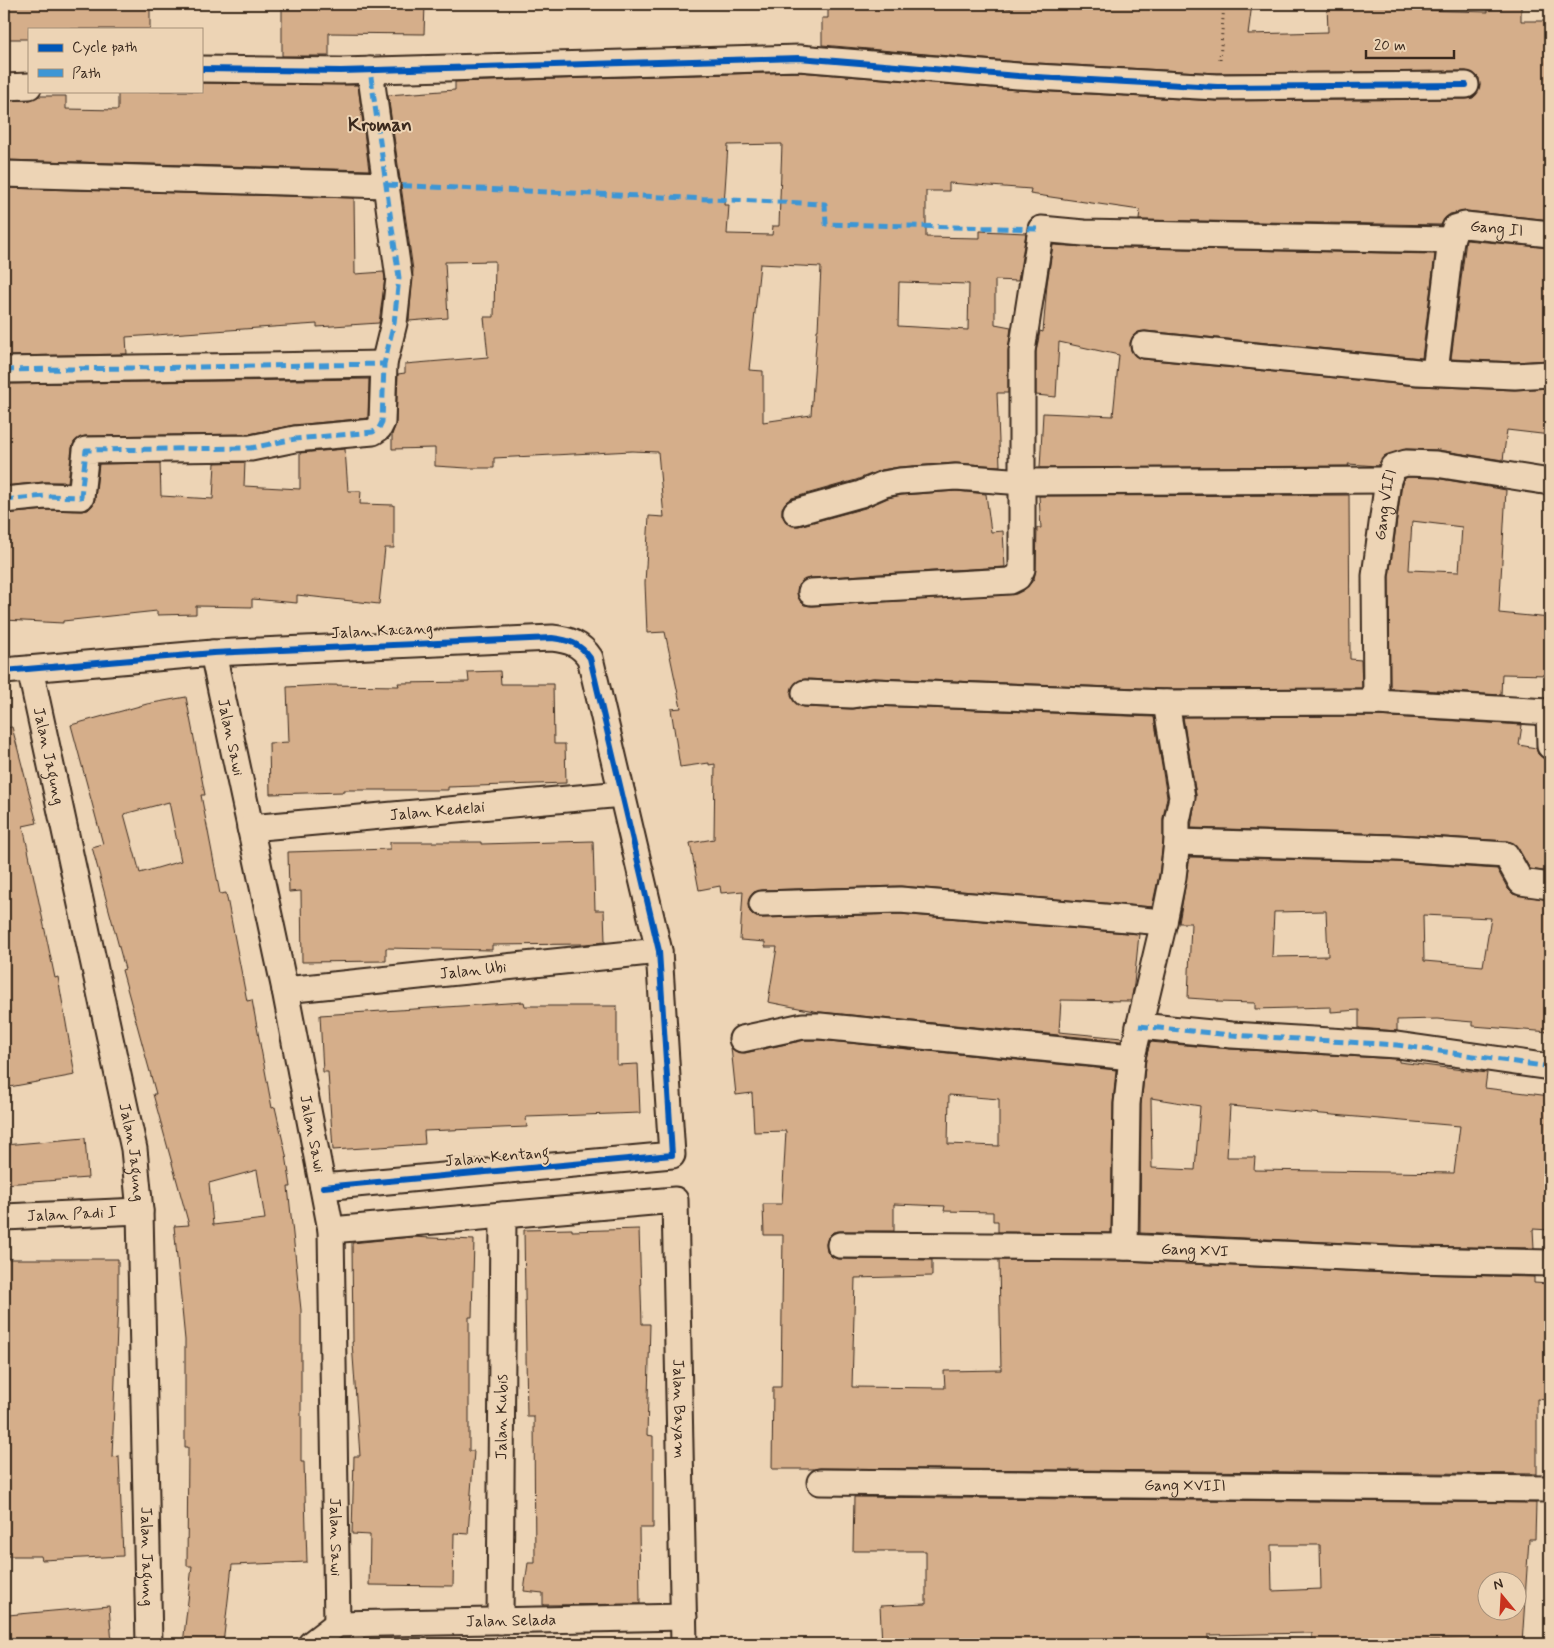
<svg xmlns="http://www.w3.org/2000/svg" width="1554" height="1648" font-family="Mynerve,sans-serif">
	<rect width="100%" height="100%" fill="#edd4b5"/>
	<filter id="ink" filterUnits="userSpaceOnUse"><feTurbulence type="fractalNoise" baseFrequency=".02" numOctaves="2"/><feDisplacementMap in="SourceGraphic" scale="10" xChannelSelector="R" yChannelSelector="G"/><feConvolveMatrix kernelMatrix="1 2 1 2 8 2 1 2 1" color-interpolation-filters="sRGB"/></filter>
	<g filter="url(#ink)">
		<!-- building -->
		<g fill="#d5ae8a" stroke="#3b2a1e" fill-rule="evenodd">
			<polygon points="4,4 150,4 150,29 29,29 29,39 4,39"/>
			<polygon points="282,4 425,4 424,34 329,33 329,56 282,56"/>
			<path d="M828,4H973L1011,8L1012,4H1252L1248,34L1328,32L1327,4H1419V10L1488,12V5L1521,6V21H1550V220L1466,211L1450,214L1445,218L1441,225L1139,220L1140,210L1030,194L1031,189L949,183V191H926V237L980,238V231L1026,233L1018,281L995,280V324L1011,327L1008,351V393H997L1000,466L955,463L899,467L881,470L856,480L792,498L786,502L782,508V515L786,522L792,526H799L865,508L888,498L902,495L956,491L986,494L991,532L1003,531L1005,567L810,578L804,580L798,585L797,593L799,599L804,605L812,606L1016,594L1024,590L1030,584L1034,579L1036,569L1037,528H1041L1039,496L1349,495L1350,659L1361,660L1362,688L1166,689L874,678L851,681L805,679L798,681L793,686L791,693L793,700L798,705L804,707L852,709L874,706L1154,717L1167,797L1163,818V841L1159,875L1152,907L900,886L762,890L754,892L750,897L748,904L750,912L756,917L762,918L900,914L1139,934L1134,984L1131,1001L1061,1000L1059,1032L1122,1038L1121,1041L819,1012L768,1002L777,947H765V942L740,940L743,891L721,893L720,886L699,890L690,843L714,839L715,764L709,765V763L680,767L671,709L681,708L665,632L647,633L645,583L649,516L664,517L658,452L632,451L494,458V468H467L435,466V448L392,449V435L396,422L398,374L405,373V364L488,357L484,317H494L495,261L445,262L448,318L409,321L413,270L388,95L455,90V82L799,72L1017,90L1216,101L1466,99L1473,98L1478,92L1480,85L1479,78L1473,73L1466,71L1217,73L1019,62L822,45V18H828ZM782,144L779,226H773L772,235L727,234L729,205H724L728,145ZM760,264L821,267L818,330H817L811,415L763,422V371L749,370ZM899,282L969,284L968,330L898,326Z"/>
			<polygon points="201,83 358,85 369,170 4,160 4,101 30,100 39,96 66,96 66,109 118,110 118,91 201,91"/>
			<polygon points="4,188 354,198 355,274 384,272 385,278 379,323 317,327 317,324 126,337 127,354 4,356"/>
			<polygon points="1466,240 1550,248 1550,360 1515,362 1451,359"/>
			<polygon points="1053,245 1084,247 1435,254 1422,358 1145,331 1139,332 1133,336 1130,343 1131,350 1135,356 1143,359 1417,386 1514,390 1550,388 1550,435 1507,430 1503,460 1438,450 1406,449 1384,456 1378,466 1348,464 1349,466 1040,468 1043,413 1113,416 1119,355 1059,342 1056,397 1036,395 1036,352 1040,331 1043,332 1047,284"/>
			<polygon points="369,379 368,418 294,425 249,434 85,436 79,438 74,442 72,448 68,482 44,482 4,486 4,384"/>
			<polygon points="345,449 348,491 361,491 360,504 394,505 394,548 385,548 379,604 297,595 297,603 252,599 252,607 196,606 196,614 157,615 157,611 63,621 63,623 4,620 4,514 46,510 81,511 88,510 93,505 95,499 99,464 160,463 161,496 213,499 215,463 245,462 244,486 300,489 300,453"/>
			<path d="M1408,477L1435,478L1506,490L1499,613L1550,618V675L1502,674L1501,695L1390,688L1389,577L1402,484L1404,479ZM1412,521L1462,527L1459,572L1409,570Z"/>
			<polygon points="500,671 501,684 553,684 554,744 565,744 566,783 448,787 448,790 343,790 343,792 270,794 269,743 289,742 287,687 327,685 399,686 398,683 469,682 468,672"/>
			<path d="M186,697L205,795H201L220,894L226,893L247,1001L252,1000L272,1108L275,1107L286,1155L291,1187H288L301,1310V1462H304L307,1562L232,1565L223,1644H183L192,1566H187L188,1447H185V1340L174,1226L189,1225L153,1094H156L122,970L125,969L92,847L103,844L71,725L147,704ZM169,802L181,861L140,873L124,814ZM257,1170L265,1219L213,1225L209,1183Z"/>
			<polygon points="1376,716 1522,725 1519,745 1536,748 1538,754 1543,758 1550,760 1550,872 1530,869 1518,848 1513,843 1507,841 1396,834 1191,828 1196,795 1183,717"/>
			<polygon points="12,727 37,823 23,826 55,978 58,977 75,1075 4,1088 4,728"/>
			<polygon points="593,841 595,910 604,910 605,942 585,944 492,945 492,950 386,948 386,961 302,962 301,891 289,892 288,852 390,849 390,842 481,842 481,844"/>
			<path d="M1190,857L1395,862L1497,869L1508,889L1513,894L1550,900V1032L1473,1026V1022L1437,1019L1397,1020V1031L1359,1028V1010L1331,1012V1007L1255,1009V1003L1217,1002V1000L1188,998L1191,923H1179ZM1326,911L1328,956L1272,957L1274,912ZM1423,915L1491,918L1483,966L1424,961Z"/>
			<polygon points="524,1002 525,1006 617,1006 617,1065 638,1064 640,1113 526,1117 527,1127 424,1131 425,1144 333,1150 328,1072 323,1072 320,1015"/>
			<path d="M805,1040H819L1116,1070L1113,1104L1111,1233L998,1232V1221H993V1212L944,1211L945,1206L894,1204V1231H840L833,1232L828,1237L826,1244L827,1252L832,1257L839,1259L932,1260V1276L855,1278L852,1387L945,1388L944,1371L1001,1370L999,1260L1125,1261L1411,1274L1534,1277V1283L1550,1284V1379L1547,1400L1537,1399V1474L820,1468L813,1469H772L773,1387H781L783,1235H764L763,1204H782L786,1131L754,1132L752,1093L736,1095L731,1047L737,1052L745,1053ZM949,1095L999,1099V1146L948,1144Z"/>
			<path d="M1150,1042L1231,1049L1396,1059L1399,1060V1062L1487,1073L1485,1088L1550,1096V1230L1533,1229L1534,1248L1411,1246L1140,1233L1141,1105L1146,1059ZM1151,1098L1200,1106L1195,1170L1152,1168ZM1230,1106L1460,1126L1454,1173L1254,1170L1255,1157H1227Z"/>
			<polygon points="85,1138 88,1178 4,1184 4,1145"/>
			<polygon points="572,1229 572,1231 639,1229 642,1324 650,1324 647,1435 653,1436 653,1528 639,1528 640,1604 543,1605 543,1593 524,1591 528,1563 535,1563 534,1417 527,1417 524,1230"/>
			<polygon points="411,1237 474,1240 472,1317 469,1317 469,1451 474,1451 468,1534 454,1533 453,1586 369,1585 370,1535 352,1534 354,1456 360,1456 352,1342 353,1342 352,1243"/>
			<polygon points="4,1259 118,1259 118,1302 112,1457 119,1456 123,1556 42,1560 41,1556 4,1556"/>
			<path d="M854,1497L1536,1503L1535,1539H1529L1522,1644L1451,1641L1312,1642V1633L1208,1635V1643L882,1644L880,1606L926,1604V1551H853ZM1271,1545H1320L1321,1589L1272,1591ZM1486,1580H1516V1610H1486Z"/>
			<polygon points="109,1606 112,1644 10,1644 8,1615"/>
		</g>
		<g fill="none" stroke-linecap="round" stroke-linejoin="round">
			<!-- street casing -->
			<g stroke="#3b2a1e" stroke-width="29">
				<g id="street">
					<polyline points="201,69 341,71 799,58 1018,76 1217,87 1466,85"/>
					<polyline points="4,87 29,86"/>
					<polyline points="4,174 387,185"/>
					<polyline points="1144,345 1418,372 1515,376 1550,374"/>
					<polyline points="4,370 384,364"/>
					<path id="s1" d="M1435,372L1451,240L1455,228L1465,225L1550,234"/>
					<polyline points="4,500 45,496 81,497 86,450 251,448 295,439 373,432 379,428 382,422 384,364 394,323 399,278 370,70"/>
					<polyline points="796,512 861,494 884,484 900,481 956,477 1023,482 1388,480"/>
					<polyline points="811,592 1010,581 1018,577 1022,569 1022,351 1041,229 1084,233 1451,240"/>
					<path id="s2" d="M213,653L285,990L331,1230L337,1624"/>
					<path id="s3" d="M30,669L134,1149L140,1211L149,1644"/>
					<path d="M4,671L213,653L552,638C569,640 580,643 590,658L659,951L672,1155L323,1187"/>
					<polyline points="805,693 852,695 873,692 1166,703 1376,702 1549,712 1550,746"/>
					<path id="s4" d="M1376,702L1375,576L1388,480L1393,467L1406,463L1436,464L1550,482"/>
					<path id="s5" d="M250,828L622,794"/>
					<polyline points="1177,842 1396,848 1506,855 1521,882 1550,886"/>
					<polyline points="762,904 900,900 1164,922"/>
					<path id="s6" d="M285,990L659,951"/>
					<polyline points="1139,1026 1232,1035 1397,1045 1550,1067"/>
					<polyline points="742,1039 803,1026 820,1026 1132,1057"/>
					<path id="s7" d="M4,1217L140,1211"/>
					<path id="s8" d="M331,1230L675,1200L684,1644"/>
					<path id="s9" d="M840,1245L1125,1247L1411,1260L1550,1263"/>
					<polyline points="1125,1247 1127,1104 1132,1057 1164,922 1173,877 1177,842 1177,821 1182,797 1166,703"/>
					<path id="s10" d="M820,1482L1550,1489"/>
					<path id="s11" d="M500,1621L503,1215"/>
					<path id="s12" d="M337,1624L684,1617"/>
					<polyline points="311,1644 337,1624"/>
				</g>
			</g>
			<!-- path -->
			<polyline stroke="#3b2a1e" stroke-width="3" stroke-dasharray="1 4" stroke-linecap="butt" points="1220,60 1224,4"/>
			<!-- street -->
			<use href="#street" stroke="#edd4b5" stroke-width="25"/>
			<!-- quiet -->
			<g stroke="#3e96d5" stroke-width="5" stroke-dasharray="10 5" stroke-linecap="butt">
				<polyline points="387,185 825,204 826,224 1041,229"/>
				<polyline points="4,370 384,364"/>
				<polyline points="4,500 45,496 81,497 86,450 251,448 295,439 373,432 379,428 382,422 384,364 394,323 399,278 370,70"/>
				<polyline points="1139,1026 1232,1035 1397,1045 1550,1067"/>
			</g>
			<!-- cycleway casing -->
			<g stroke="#edd4b5" stroke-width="9">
				<g id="cycleway">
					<polyline points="201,69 341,71 799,58 1018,76 1217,87 1466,85"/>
					<path d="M4,671L213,653L552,638C569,640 580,643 590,658L659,951L672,1155L323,1187"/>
				</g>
			</g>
			<!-- cycleway -->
			<use href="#cycleway" stroke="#0057b8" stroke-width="6"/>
		</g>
	</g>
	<g text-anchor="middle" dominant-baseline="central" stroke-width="4" stroke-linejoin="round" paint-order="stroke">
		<!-- street labels -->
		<g font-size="16" fill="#3b2a1e" stroke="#edd4b5">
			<text stroke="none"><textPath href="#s1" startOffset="188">Gang II</textPath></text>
			<text stroke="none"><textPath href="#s4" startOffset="198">Gang VIII</textPath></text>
			<text transform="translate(382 631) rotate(-3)">Jalan Kacang</text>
			<text stroke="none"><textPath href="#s2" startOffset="86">Jalan Sawi</textPath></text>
			<text stroke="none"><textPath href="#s3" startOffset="89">Jalan Jagung</textPath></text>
			<text stroke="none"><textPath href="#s5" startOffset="188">Jalan Kedelai</textPath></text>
			<text stroke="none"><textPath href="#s6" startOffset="189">Jalan Ubi</textPath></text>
			<text stroke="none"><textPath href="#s2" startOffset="491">Jalan Sawi</textPath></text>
			<text stroke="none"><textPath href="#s3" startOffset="494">Jalan Jagung</textPath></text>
			<text transform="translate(497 1157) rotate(-5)">Jalan Kentang</text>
			<text stroke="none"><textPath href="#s7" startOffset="68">Jalan Padi I</textPath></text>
			<text stroke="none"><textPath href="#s9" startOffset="355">Gang XVI</textPath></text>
			<text stroke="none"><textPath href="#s8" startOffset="554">Jalan Bayam</textPath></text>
			<text stroke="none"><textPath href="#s11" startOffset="204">Jalan Kubis</textPath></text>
			<text stroke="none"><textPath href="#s10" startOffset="365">Gang XVIII</textPath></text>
			<text stroke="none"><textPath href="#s2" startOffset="896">Jalan Sawi</textPath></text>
			<text stroke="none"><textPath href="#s3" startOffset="899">Jalan Jagung</textPath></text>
			<text stroke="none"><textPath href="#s12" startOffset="174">Jalan Selada</textPath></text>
		</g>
		<!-- quarter labels -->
		<g font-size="19" font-weight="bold" fill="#3b2a1e" stroke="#edd4b5">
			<text x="380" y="125">Kroman</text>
		</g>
	</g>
	<!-- margin -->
	<rect width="1554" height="1648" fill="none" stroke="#edd4b5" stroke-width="20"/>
	<rect x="10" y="10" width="1534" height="1628" fill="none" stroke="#3b2a1e" stroke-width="2" filter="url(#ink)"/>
	<!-- legend -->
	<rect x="28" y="28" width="175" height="65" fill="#edd4b5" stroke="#a69079"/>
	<rect x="38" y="44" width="25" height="8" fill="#0057b8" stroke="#a69079"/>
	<text x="72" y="52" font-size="15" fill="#3b2a1e">Cycle path</text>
	<rect x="38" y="69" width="25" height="8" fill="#3e96d5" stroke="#a69079"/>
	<text x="72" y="78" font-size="15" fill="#3b2a1e">Path</text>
	<!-- north arrow -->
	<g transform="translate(1502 1596) rotate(342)"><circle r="24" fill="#edd4b5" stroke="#a69079"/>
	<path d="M0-4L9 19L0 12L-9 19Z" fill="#c8321e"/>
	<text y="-8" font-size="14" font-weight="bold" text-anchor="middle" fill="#3b2a1e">N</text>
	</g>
	<!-- scale -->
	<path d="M1366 50v8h88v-8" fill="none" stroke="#3b2a1e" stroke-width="2.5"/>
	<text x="1374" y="50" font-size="15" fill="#3b2a1e" stroke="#edd4b5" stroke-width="4" paint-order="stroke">20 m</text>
</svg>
